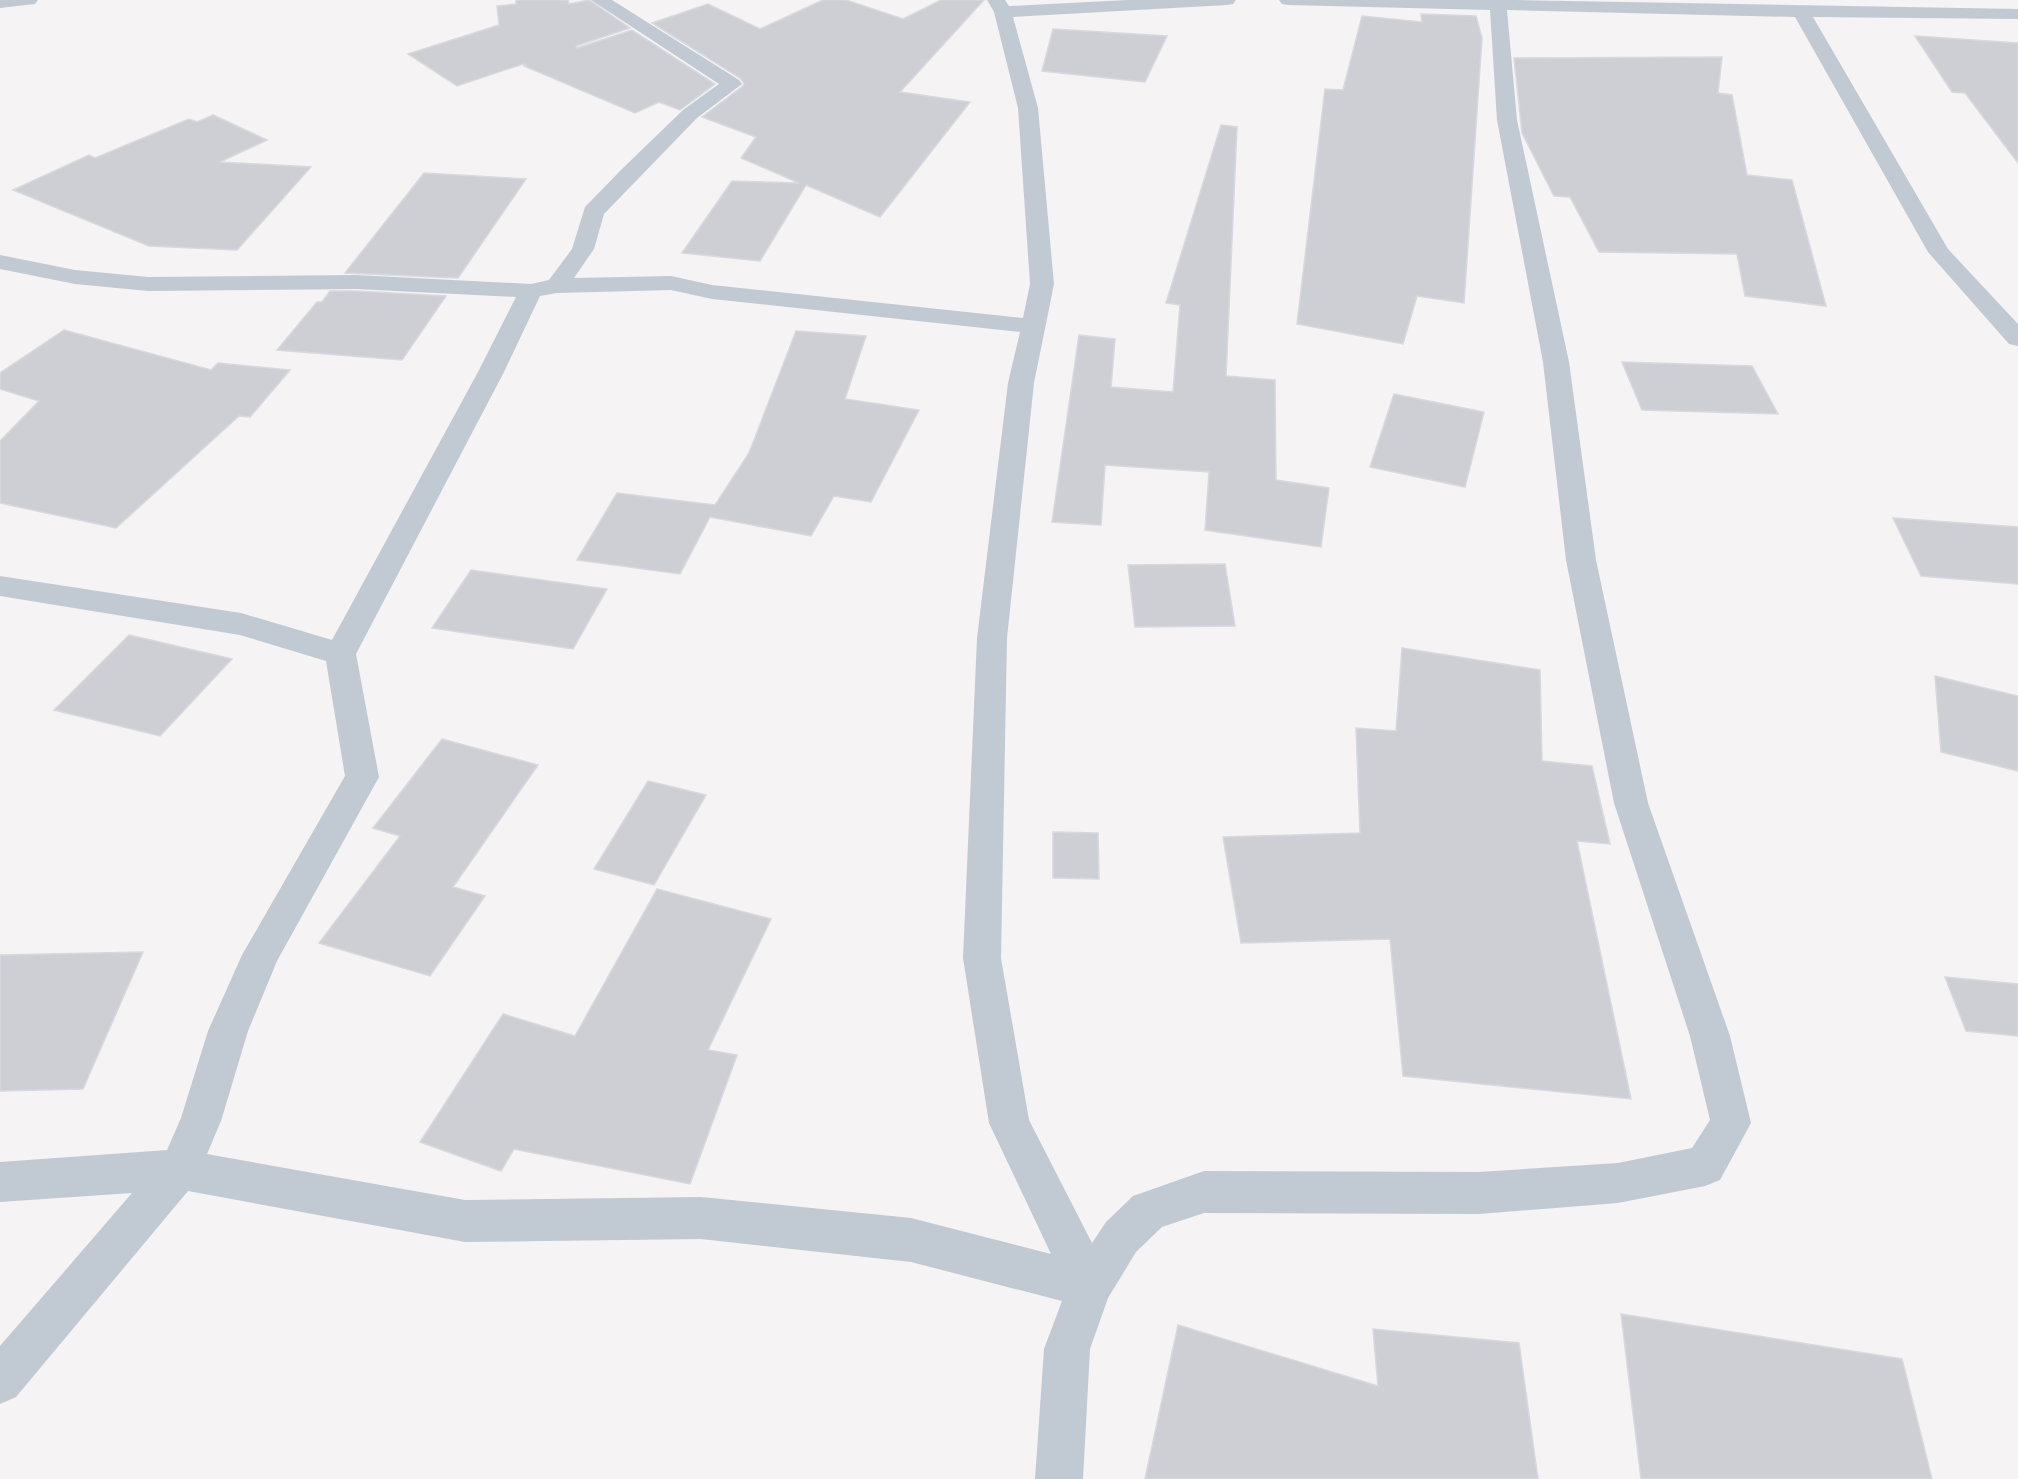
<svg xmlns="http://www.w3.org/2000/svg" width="2018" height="1479" font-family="Karla,sans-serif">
	<rect width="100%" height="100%" fill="#f5f3f3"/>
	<!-- building -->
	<g fill="#cdcfd5" stroke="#d7d9de" stroke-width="1.5">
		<polygon points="516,0 568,0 569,4 589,0 630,28 576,46 577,48 632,30 715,84 680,110 659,102 635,113 524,66 526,65 523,64 457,86 408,54 499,25 497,6 516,4"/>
		<polygon points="823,0 846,0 903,19 941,0 984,0 900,92 970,102 880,217 806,185 760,261 682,253 732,181 799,183 741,158 756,137 702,117 743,86 744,83 740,78 652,23 708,4 760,29"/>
		<polygon points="1421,14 1476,16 1482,38 1464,303 1417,296 1403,344 1297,324 1325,89 1343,90 1362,16 1422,22"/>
		<polygon points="1053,29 1167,36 1145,82 1042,71"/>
		<polygon points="1915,36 2018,43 2018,163 1965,93 1952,92"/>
		<polygon points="1722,57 1718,93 1732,95 1747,175 1792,180 1826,306 1745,296 1737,254 1599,252 1570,197 1554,196 1522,133 1514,58"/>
		<polygon points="213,115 267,140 220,162 311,167 237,250 149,246 13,190 89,155 95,158 189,119 197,122"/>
		<polygon points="1221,125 1237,127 1226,376 1275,380 1276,480 1329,488 1321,547 1205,530 1209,472 1105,465 1101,525 1052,522 1079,335 1115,339 1111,387 1173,392 1180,305 1166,303"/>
		<polygon points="424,173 526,179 458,278 345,273"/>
		<polygon points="330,291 356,291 446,296 402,360 277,350 317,302 322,302"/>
		<polygon points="64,330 211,370 218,363 290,370 250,417 239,416 116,528 0,503 0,441 39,401 0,389 0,373"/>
		<polygon points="796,331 866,336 845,399 919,410 871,502 834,496 811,536 710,517 680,574 577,560 617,493 715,505 749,453"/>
		<polygon points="1622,362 1752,366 1778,414 1642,410"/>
		<polygon points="1394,394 1484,412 1465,487 1370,467"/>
		<polygon points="1893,518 2018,527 2018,584 1921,576"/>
		<polygon points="1225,564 1235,626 1135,627 1128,565"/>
		<polygon points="471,570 607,589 573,649 432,628"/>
		<polygon points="129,635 232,659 160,736 54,710"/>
		<polygon points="1402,648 1540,670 1542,761 1592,766 1610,844 1577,841 1631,1099 1403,1076 1390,939 1241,943 1223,837 1360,833 1356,728 1396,731"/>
		<polygon points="1935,676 2018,696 2018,771 1941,752"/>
		<polygon points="442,739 538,765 453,887 485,896 430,976 319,943 400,836 373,828"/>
		<polygon points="648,781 706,795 654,885 594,869"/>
		<polygon points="1053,832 1098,833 1099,879 1053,878"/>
		<polygon points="657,889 771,919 708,1050 737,1055 690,1184 514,1149 501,1171 420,1142 503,1014 575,1036"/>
		<polygon points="143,952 83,1089 0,1091 0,955"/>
		<polygon points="1945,977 2018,984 2018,1036 1966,1031"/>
		<polygon points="1621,1314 1902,1359 1932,1479 1641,1479"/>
		<polygon points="1178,1325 1378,1386 1373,1329 1519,1343 1538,1479 1145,1479"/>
	</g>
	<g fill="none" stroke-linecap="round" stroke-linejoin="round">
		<!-- minor -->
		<path fill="#c1cad2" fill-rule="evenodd" d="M591,0H612L739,80L742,84L697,118L604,214L594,249L574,278L671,276L712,285L1023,318L1030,284L1018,108L994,12L987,0H1005L1009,6L1128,0H1236L1233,4L1227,5L1013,17L1038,108L1054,284L1034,383L1007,638L1001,958L1029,1120L1092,1243L1106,1222L1133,1196L1204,1171L1479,1172L1618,1163L1692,1148L1710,1120L1690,1036L1614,803L1566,560L1543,362L1497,120L1490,10L1288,5L1282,4L1279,0H1515L2018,9V19L1813,17L1948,249L2018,324V346L2009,344L1928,252L1795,17L1507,10L1517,120L1569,362L1596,560L1648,803L1730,1036L1751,1123L1720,1180L1705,1186L1618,1203L1479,1214L1204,1213L1162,1227L1136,1252L1108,1298L1090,1349L1083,1479H1035L1044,1349L1062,1301L911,1262L701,1239L465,1242L188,1191L16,1397L0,1404V1346L132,1193L0,1202V1162L167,1150L181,1118L208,1031L242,955L345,776L326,661L240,635L0,596V576L241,613L332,640L478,372L516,297L356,289L148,291L75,284L0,269V255L75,270L148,277L356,275L531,284L549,280L572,249L585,207L622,169L683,110L719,84ZM671,290L712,299L1020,332L1008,383L977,638L963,958L989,1123L1051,1254L911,1218L701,1197L465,1200L207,1154L221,1121L248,1031L277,961L379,777L356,654L504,372L540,296L557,293Z"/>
		<!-- tertiary -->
		<polygon fill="#c1cad2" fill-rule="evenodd" points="0,0 38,0 35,4 0,8"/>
	</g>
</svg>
